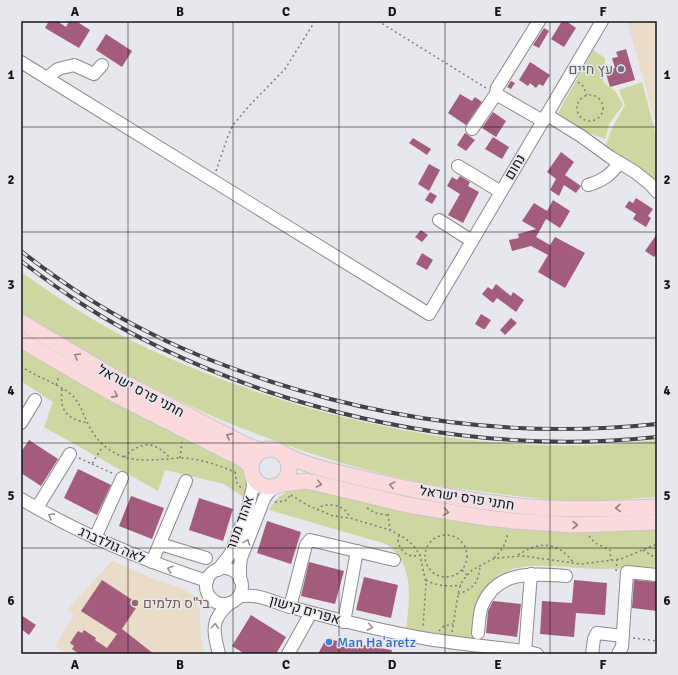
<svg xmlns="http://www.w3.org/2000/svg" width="678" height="675" font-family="Signika,Heebo,sans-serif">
	<rect width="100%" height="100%" fill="#e7e8ed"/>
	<!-- education -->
	<g fill="#e9ddc9">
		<polygon points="627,21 657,21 657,128"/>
		<polygon points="112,561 154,579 181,588 194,596 200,611 201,636 204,654 67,654 55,646 74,615 67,610"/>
	</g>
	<!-- green -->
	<g fill="#ced79f">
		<polygon points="593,50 605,58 603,82 616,92 623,105 609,124 605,139 580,130 558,113"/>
		<polygon points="642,82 657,139 657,182 605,148 611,130 625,105 619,90"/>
		<path d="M21,272C62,301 105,329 151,350C304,420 490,461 657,440V497C630,498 603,502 576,501C545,500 515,496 485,492C466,489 447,488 428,484C319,463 215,422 118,370C85,352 52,335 21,314Z"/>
		<polygon points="21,345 242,468 247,479 245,498 224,484 165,470 158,491 44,427 53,402 21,381"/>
		<path d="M306,486L357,499L657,528V567C638,568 618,569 599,569C566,569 515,556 490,582C476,597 476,620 472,639L406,631C409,599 416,565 386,544L269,510C277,495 289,488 306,486Z"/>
	</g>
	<!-- building -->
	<g fill="#a35c7b">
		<polygon points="49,21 57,21 66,27 69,21 76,21 90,30 79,48 45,28"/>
		<polygon points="562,21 566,21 576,28 564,47 551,39"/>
		<polygon points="544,28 549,31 539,48 533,45"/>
		<polygon points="106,34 132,51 122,67 96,50"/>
		<polygon points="626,49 635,80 610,87 605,70 615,68 612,58 618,57 616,52"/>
		<polygon points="530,62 550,75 543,86 539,84 536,88 530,83 528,86 519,80"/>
		<polygon points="511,81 515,83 511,89 507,87"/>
		<polygon points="460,94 472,101 475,97 482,102 466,125 448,113"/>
		<polygon points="493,112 506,121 496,137 482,128"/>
		<polygon points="465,133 475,140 466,151 457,145"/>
		<polygon points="493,137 509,147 502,159 485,149"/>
		<polygon points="413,138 431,149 427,155 409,143"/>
		<polygon points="561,152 574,162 565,175 581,186 576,193 564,185 559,196 550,190 556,179 547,172"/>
		<polygon points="429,164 440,170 429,191 418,184"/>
		<polygon points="460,176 470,182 468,186 479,192 463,223 448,215 460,194 447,186 452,177 457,180"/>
		<polygon points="430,192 437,196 432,204 425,200"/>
		<polygon points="636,198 653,209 648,216 651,218 646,227 633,219 636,214 625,207 629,201 633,203"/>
		<polygon points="553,200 570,211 560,228 546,219 536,237 550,245 555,237 585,253 565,288 538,272 548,255 531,246 512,251 509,240 519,238 518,234 536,229 522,221 534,203 547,211"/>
		<polygon points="421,230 428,235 422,242 415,237"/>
		<polygon points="657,234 657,253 654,257 645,251"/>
		<polygon points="422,253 433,260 427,270 416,264"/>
		<polygon points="496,284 511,296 513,292 524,300 516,312 497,298 493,303 482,294 488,287 492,290"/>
		<polygon points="481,314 491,320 485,329 483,329 475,324"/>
		<polygon points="511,318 517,323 505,335 500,330"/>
		<polygon points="29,440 58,459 41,486 21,473 21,452"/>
		<polygon points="78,469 111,485 97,515 64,498"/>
		<polygon points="131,496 164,508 152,539 119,526"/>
		<polygon points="199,498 233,509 223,541 189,530"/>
		<polygon points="267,521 301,532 291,564 257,553"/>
		<polygon points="309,562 344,571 335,604 301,596"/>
		<polygon points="364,577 398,585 391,618 356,610"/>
		<polygon points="102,580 134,601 132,605 136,608 122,629 154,654 79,654 72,649 74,646 70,643 78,631 82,633 84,630 96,638 95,640 107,648 117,634 81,611"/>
		<polygon points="574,580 607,583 605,615 576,613 574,637 540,634 542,601 572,603"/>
		<polygon points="634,580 657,582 657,611 632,608"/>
		<polygon points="493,601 521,604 517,637 486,633 488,611"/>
		<polygon points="21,615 36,625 29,635 21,629"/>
		<polygon points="251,615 286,637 276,654 245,654 232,646"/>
		<polygon points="326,639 392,650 391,654 318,654"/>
	</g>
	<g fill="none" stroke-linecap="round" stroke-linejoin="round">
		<!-- minor casing -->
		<g stroke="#8a8b90" stroke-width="14">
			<g id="minor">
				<polyline points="21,62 429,314 602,21"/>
				<polyline points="47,78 58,69 74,65 94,74 102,65"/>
				<polyline points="496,94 497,88 539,21"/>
				<polyline points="547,115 581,136 610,157 635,172 650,184 657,192"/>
				<polyline points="472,129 496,94 543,121"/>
				<polyline points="458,166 501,192"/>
				<path d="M588,185C602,181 611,175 619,163"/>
				<polyline points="439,220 472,241"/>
				<polyline points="21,423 35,400"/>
				<path d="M21,499C80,534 142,560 207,581"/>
				<polyline points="37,508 70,454"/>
				<polyline points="95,538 122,478"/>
				<polyline points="160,544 206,558"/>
				<polyline points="152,562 186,481"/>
				<circle cx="224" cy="586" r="18"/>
				<polyline points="218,570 231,553 248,508 253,486 252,474"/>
				<polyline points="240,580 240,566 241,558 264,499 268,493 275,486"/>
				<path d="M238,597C258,592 274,603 294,608C338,620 382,631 428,639C460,644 492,647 525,651L537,654"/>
				<polyline points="290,607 306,545 310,540 394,560"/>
				<polyline points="344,622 357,551"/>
				<path d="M478,633C479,625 479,613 482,606C497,569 534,574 566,576"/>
				<polyline points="525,651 531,574"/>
				<path d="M219,654C213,630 210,620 230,603"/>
				<polyline points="288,654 311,613"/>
				<polyline points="592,654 594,639 597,633 623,636"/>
				<polyline points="618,654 622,647 627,572 657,575"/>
			</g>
		</g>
		<!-- major casing -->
		<g stroke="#c7c7c7" stroke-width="17">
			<g id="major">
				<polyline points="21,322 117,379 246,445 259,450 265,450"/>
				<polyline points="21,340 110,392 240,458 247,463 251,467"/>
				<circle cx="270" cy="468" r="19"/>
				<path d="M282,453C307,467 337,472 365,479C424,493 484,504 545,508C582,510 620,508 657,507"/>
				<polyline points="281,484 307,481 408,505 486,518 514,521 573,525 657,522"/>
			</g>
		</g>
		<!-- path -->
		<g stroke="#7a7b7e" stroke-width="1.5" stroke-dasharray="2 3" stroke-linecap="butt">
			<polyline points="378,21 486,88"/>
			<polyline points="578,82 583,86 587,95"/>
			<circle cx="590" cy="108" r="13"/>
			<polyline points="216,171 228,136 233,125 249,106 285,69 315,21"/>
			<path d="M21,366C35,377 63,385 74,397C81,406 84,416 89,426C97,442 111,454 128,458C145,462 162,459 179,458C199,458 217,465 235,472"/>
			<polyline points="56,385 59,376"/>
			<path d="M62,389C59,411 67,419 88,423"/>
			<path d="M124,457C142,440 155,441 171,459"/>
			<polyline points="79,458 92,464 103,446"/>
			<polyline points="180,458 182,442"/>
			<polyline points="92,464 112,473"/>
			<polyline points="235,472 237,483 242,489"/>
			<polyline points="291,495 307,505 333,516 350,518 390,530 405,538 413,545 420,555 426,583 423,628"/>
			<polyline points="275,502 285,501 291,495"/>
			<polyline points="367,508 375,513 387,515"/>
			<path d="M317,510L322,506C333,503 346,506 350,518"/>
			<polyline points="388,514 390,530"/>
			<path d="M399,535L398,541C401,553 408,558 420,555"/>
			<circle cx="446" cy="556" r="21"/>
			<polyline points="589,536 595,543 610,550 611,560"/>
			<polyline points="643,550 657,559"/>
			<path d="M518,555C539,541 557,541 573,562"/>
			<path d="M494,558C503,550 506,543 508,532"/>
			<polyline points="462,570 467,575"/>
			<polyline points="616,571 617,560"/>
			<path d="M426,580C437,586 448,587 461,585"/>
			<path d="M458,594C474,589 479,582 480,565"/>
			<polyline points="439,631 444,626 453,624"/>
			<polyline points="452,632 459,589 463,580 472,570 493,559 506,557 523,556 581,564 621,559 657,544"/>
			<polyline points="633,638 657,641"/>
		</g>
		<!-- minor -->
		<use href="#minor" stroke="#fff" stroke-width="12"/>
		<!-- major -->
		<use href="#major" stroke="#fbdadd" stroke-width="15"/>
		<!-- rail casing -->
		<g stroke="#434346" stroke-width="4">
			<g id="rail">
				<path d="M21,251C63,284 108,313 156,336C192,354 230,368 269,381C394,422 526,438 657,424"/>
				<path d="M21,261C42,277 63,292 85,306C141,342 203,369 266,391C391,433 525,451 657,437"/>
			</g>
		</g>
		<!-- rail -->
		<use href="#rail" stroke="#e7e8ed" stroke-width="2.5" stroke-dasharray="8" stroke-linecap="butt"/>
	</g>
	<!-- one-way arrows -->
	<defs><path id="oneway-chevron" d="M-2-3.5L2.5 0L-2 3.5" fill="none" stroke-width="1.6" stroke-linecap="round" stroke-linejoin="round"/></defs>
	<g stroke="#938183">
		<use href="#oneway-chevron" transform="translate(77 356) rotate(-150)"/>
		<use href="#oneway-chevron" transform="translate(115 395) rotate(28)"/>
		<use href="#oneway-chevron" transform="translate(229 436) rotate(-153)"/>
		<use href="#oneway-chevron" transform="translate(319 484) rotate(13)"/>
		<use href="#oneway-chevron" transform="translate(392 485) rotate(-167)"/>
		<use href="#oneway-chevron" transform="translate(618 508) rotate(178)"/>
		<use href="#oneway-chevron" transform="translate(446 512) rotate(10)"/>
		<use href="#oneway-chevron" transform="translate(575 525)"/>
	</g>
	<g stroke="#959596">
		<use href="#oneway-chevron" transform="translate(51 516) rotate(-151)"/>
		<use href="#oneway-chevron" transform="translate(247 542) rotate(-69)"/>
		<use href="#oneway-chevron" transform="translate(170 569) rotate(-161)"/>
		<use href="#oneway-chevron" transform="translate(215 626) rotate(-85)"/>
		<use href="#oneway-chevron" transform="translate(370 627) rotate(11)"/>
	</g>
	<!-- grid -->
	<path fill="none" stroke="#141416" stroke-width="1" stroke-opacity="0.55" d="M128,21V654M233,21V654M339,21V654M445,21V654M550,21V654M21,127H657M21,232H657M21,338H657M21,443H657M21,548H657"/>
	<!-- markers -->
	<circle fill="#6b7280" stroke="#e7e8ed" stroke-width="1.5" cx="621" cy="69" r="4"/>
	<circle fill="#8d6e63" stroke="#e7e8ed" stroke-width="1.5" cx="135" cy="603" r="4"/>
	<circle fill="#3f7fe0" stroke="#e7e8ed" stroke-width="1.5" cx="329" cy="642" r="4"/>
	<g text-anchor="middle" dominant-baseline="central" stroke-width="3" stroke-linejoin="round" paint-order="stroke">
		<!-- worship labels -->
		<g font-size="14" fill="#5b616d" stroke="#e7e8ed" text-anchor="end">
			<text x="613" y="69">עץ חיים</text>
		</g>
		<!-- street labels -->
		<g font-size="14" fill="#141416" stroke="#e7e8ed">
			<text transform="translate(515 167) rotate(-59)">נחום</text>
			<text transform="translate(141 391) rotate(28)">חתני פרס ישראל</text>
			<text transform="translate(467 498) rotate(9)">חתני פרס ישראל</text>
			<text transform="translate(240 523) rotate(-70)">אהוד מנור</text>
			<text transform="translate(112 545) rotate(24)">לאה גולדברג</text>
			<text transform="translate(305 610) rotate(16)">אפרים קישון</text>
		</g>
		<!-- education labels -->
		<g font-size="14" fill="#785e54" stroke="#e7e8ed" text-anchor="start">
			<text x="143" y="603">בי"ס תלמים</text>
		</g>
		<!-- shop labels -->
		<g font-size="14" fill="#366cbe" stroke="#e7e8ed" text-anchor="start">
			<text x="337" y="642">Man Ha'aretz</text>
		</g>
	</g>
	<!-- border -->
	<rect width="678" height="675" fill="none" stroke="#e7e8ed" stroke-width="44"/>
	<rect x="22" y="22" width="634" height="631" fill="none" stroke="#141416" stroke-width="1.5"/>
	<g font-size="13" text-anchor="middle" font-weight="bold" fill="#141416">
		<text x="75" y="16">A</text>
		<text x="180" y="16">B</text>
		<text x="286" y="16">C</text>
		<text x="392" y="16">D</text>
		<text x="498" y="16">E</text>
		<text x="603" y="16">F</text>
		<text x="11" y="79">1</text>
		<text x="667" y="79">1</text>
		<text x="11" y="184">2</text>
		<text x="667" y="184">2</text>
		<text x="11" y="289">3</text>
		<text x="667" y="289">3</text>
		<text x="11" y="395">4</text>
		<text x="667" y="395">4</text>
		<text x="11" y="500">5</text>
		<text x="667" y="500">5</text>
		<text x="11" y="605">6</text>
		<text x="667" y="605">6</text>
		<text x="75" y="669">A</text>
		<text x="180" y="669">B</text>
		<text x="286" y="669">C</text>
		<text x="392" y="669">D</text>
		<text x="498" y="669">E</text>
		<text x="603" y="669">F</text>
	</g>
</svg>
